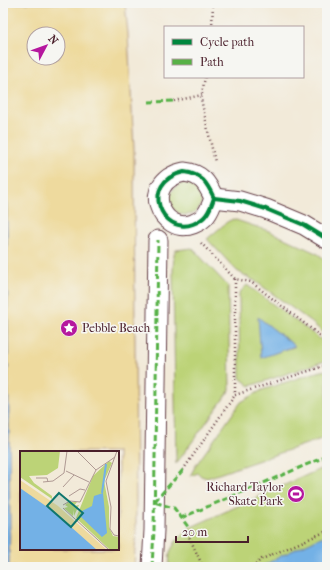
<svg xmlns="http://www.w3.org/2000/svg" width="330" height="570" font-family="'IM FELL French Canon',serif">
	<rect width="100%" height="100%" fill="#f6f6f2"/>
	<filter id="ink" filterUnits="userSpaceOnUse"><feTurbulence type="fractalNoise" baseFrequency=".025" numOctaves="2"/><feDisplacementMap in="SourceGraphic" scale="8" xChannelSelector="R" yChannelSelector="G"/><feConvolveMatrix kernelMatrix="1 2 1 2 8 2 1 2 1" color-interpolation-filters="sRGB"/></filter>
	<filter id="wash" filterUnits="userSpaceOnUse"><feTurbulence type="fractalNoise" baseFrequency=".012" numOctaves="4" result="noise"/><feDisplacementMap in="SourceGraphic" scale="16" xChannelSelector="R" yChannelSelector="G"/><feGaussianBlur stdDeviation="0.9" result="paint"/><feColorMatrix in="noise" values="0 0 0 0 0 0 0 0 0 0 0 0 0 0 0 0 0 1.4 0 .05"/><feComposite in="paint" operator="in"/></filter>
	<g filter="url(#wash)">
		<rect width="100%" height="100%" fill="#f2ead9"/>
		<!-- green -->
		<g fill="#bcd377" stroke="#837951" fill-rule="evenodd">
			<circle cx="186" cy="199" r="16"/>
			<polygon points="233,219 269,231 318,254 327,261 327,336 310,321 255,281 237,271 207,239 227,222"/>
			<polygon points="192,248 228,286 230,390 176,464 173,270 174,254 176,250"/>
			<path d="M247,285L327,344V355L325,361L250,386L240,378L239,293ZM259,318L295,346L294,347L261,357Z"/>
			<polygon points="327,370 327,437 207,478 201,476 198,473 190,476 196,465 241,402 262,390 317,372"/>
			<polygon points="327,466 327,567 169,567 170,552 176,541 189,528"/>
		</g>
		<!-- sand -->
		<path fill="#eeda9e" stroke="#9c7c64" fill-rule="evenodd" d="M3,3H125L128,34L134,149L136,532L134,567H3ZM34,34H58V58H34ZM21,452H118V549H21Z"/>
		<!-- water -->
		<g fill="#73b1e6" stroke="#5e6888">
			<polygon points="3,90 6,131 10,525 9,567 3,567"/>
			<polygon points="258,317 295,346 261,358"/>
			<polygon points="327,535 327,567 261,567 281,556 321,537"/>
		</g>
	</g>
	<g filter="url(#ink)">
		<g fill="none" stroke-linecap="round" stroke-linejoin="round">
			<!-- street casing -->
			<g stroke="#633d45" stroke-width="21">
				<g id="street">
					<path d="M184,172C202,174 207,183 214,198C212,204 210,210 206,215C203,219 198,222 193,224C162,236 138,182 184,172Z"/>
					<polyline points="214,198 240,201 266,209 304,225 327,239"/>
					<polyline points="152,567 154,530 158,240"/>
				</g>
			</g>
			<!-- path -->
			<g stroke="#633d45" stroke-width="2.5" stroke-dasharray="1 3" stroke-linecap="butt">
				<polyline points="212,27 213,3"/>
				<polyline points="205,77 201,99 215,162"/>
				<polyline points="174,101 202,95"/>
				<polyline points="201,243 235,279 251,282 327,341"/>
				<polyline points="235,279 235,395 327,365"/>
				<polyline points="183,470 235,395"/>
				<polyline points="186,530 203,567"/>
				<polyline points="252,567 262,559 327,531"/>
			</g>
			<!-- street -->
			<use href="#street" stroke="#fff" stroke-width="19"/>
			<!-- quiet -->
			<g stroke="#57b146" stroke-width="3" stroke-dasharray="6 3" stroke-linecap="butt">
				<polyline points="149,102 174,101"/>
				<polyline points="183,470 154,502 174,508 189,528"/>
				<polyline points="181,518 327,456"/>
				<polyline points="152,567 154,530 158,240"/>
			</g>
			<!-- cycleway casing -->
			<g stroke="#f6f6f2" stroke-width="6">
				<g id="cycleway">
					<path d="M184,172C202,174 207,183 214,198C212,204 210,210 206,215C203,219 198,222 193,224C162,236 138,182 184,172Z"/>
					<polyline points="214,198 240,201 266,209 304,225 327,239"/>
				</g>
			</g>
			<!-- cycleway -->
			<use href="#cycleway" stroke="#00873e" stroke-width="4"/>
		</g>
	</g>
	<!-- icons -->
	<defs>
		<g id="sight-disc" transform="scale(0.9)"><circle r="9.5" fill="#b5179e" stroke="#f6f6f2"/><path d="M0-6L1.8-2.2L6-1.7L2.9 1.2L3.7 5.4L0 3.3L-3.7 5.4L-2.9 1.2L-6-1.7L-1.8-2.2Z" fill="#fff"/></g>
		<g id="stadium-disc" transform="scale(0.9)"><circle r="9.5" fill="#b5179e" stroke="#f6f6f2"/><path d="M0-5a6.5 5 0 1 0 0 10a6.5 5 0 1 0 0-10ZM-3.5-1.8h7v3.6h-7Z" fill="#fff"/></g>
	</defs>
	<g fill-rule="evenodd">
		<use href="#sight-disc" x="69" y="328"/>
		<use href="#stadium-disc" x="296" y="494"/>
	</g>
	<g text-anchor="middle" dominant-baseline="central" stroke-width="3" stroke-linejoin="round" paint-order="stroke">
		<!-- poi labels -->
		<g font-size="12" fill="#4a1f2b" stroke="#f6f6f2" text-anchor="start">
			<text x="82" y="328">Pebble Beach</text>
			<text x="283" y="487" text-anchor="end">Richard Taylor<tspan x="283" dy="14">Skate Park</tspan></text>
		</g>
	</g>
	<!-- overview -->
	<g transform="translate(20 451)">
		<rect width="99" height="99" fill="#f2ead9"/>
		<path d="M0,0H40L38,17L27,24L9,25L14,32L32,45V48L0,26ZM89,10L92,12L84,30L89,56V76L93,85L99,86V99H90L56,67L73,25ZM49,51H57L54,55L59,54L54,65L53,59V65L44,57L48,56L45,54Z" fill="#bcd377"/>
		<path d="M0,29L38,55L87,99H71L0,39Z" fill="#eeda9e"/>
		<path d="M0,37L33,60L77,99H0ZM83,42L87,82L82,86L60,65L62,60L72,55L74,45Z" fill="#73b1e6"/>
		<path fill="none" stroke="#73b1e6" stroke-width="2" d="M82,42L86,13"/>
		<path fill="none" stroke="#af9993" stroke-width="1" d="M97,0L86,30L91,56L90,78L94,84L99,85M58,1L76,19M46,20L69,31M16,27H27L28,31M23,31L33,30L44,22L47,0M43,36L54,24M49,45L60,38L65,39M43,54L50,50L60,51L76,19L95,6M43,57L89,99"/>
		<path fill="#0f766e" fill-opacity="0.15" stroke="#0f766e" stroke-width="2" d="M39,42L63,62L51,76L27,55Z"/>
		<rect width="99" height="99" fill="none" stroke="#4a1f2b" stroke-width="2"/>
	</g>
	<!-- margin -->
	<rect width="330" height="570" fill="none" stroke="#f6f6f2" stroke-width="16"/>
	<!-- legend -->
	<rect x="164" y="26" width="140" height="52" fill="#f6f6f2" stroke="#b1a0a2"/>
	<rect x="172" y="39" width="20" height="6" fill="#00873e" stroke="#b1a0a2"/>
	<text x="200" y="46" font-size="12" fill="#4a1f2b">Cycle path</text>
	<rect x="172" y="59" width="20" height="6" fill="#57b146" stroke="#b1a0a2"/>
	<text x="200" y="66" font-size="12" fill="#4a1f2b">Path</text>
	<!-- north arrow -->
	<g transform="translate(46 46) rotate(49)"><circle r="19" fill="#f6f6f2" stroke="#b1a0a2"/>
	<path d="M0-3L7 15L0 10L-7 15Z" fill="#b5179e"/>
	<text y="-6" font-size="11" font-weight="bold" text-anchor="middle" fill="#4a1f2b">N</text>
	</g>
	<!-- scale -->
	<path d="M176 536v6h72v-6" fill="none" stroke="#4a1f2b" stroke-width="2"/>
	<text x="182" y="536" font-size="12" fill="#4a1f2b" stroke="#f6f6f2" stroke-width="3" paint-order="stroke">20 m</text>
</svg>
